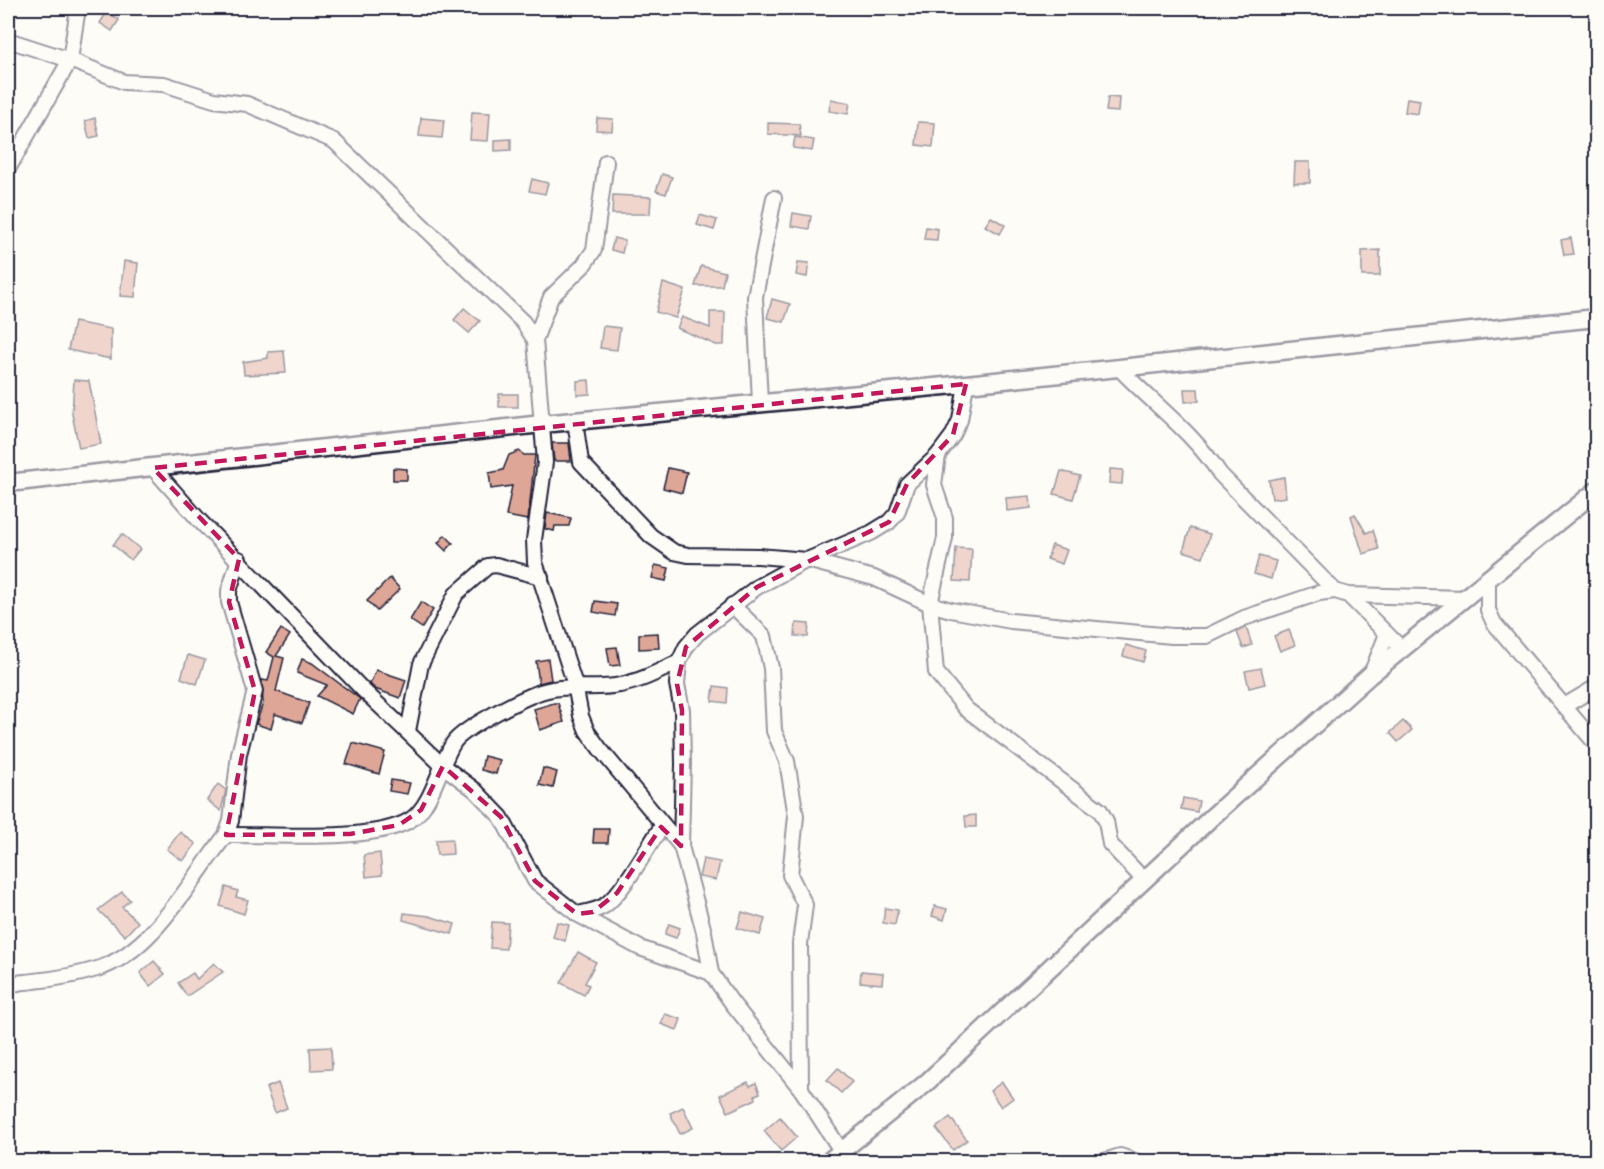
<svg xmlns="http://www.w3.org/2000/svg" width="1604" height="1169" font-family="Dekko,sans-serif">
	<rect width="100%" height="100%" fill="#fdfcf7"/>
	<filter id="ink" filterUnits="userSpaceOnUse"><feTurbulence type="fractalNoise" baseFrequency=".0167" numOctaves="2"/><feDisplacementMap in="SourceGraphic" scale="12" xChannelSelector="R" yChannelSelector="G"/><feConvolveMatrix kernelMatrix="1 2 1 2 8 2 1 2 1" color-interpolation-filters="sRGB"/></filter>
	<g filter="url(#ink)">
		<!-- building -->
		<g fill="#dea697" stroke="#22223b" stroke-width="1.5">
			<polygon points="107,12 119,20 112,31 100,23"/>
			<polygon points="1108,97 1119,98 1118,112 1106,111"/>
			<polygon points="1407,98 1420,100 1418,114 1405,112"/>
			<polygon points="831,99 850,103 848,114 829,111"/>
			<polygon points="472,112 490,113 488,141 470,140"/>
			<polygon points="95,118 99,136 89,138 85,121"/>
			<polygon points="421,118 444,120 442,138 419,136"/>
			<polygon points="597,118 613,119 612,131 596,130"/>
			<polygon points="918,122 935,123 933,147 916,145"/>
			<polygon points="768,123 799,124 801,136 768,134"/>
			<polygon points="795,137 814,140 812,151 793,148"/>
			<polygon points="511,139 511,150 495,151 495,140"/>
			<polygon points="1295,162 1310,162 1310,183 1294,183"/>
			<polygon points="662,174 672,177 666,194 656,191"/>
			<polygon points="532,179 548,183 545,194 529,191"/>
			<polygon points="613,195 651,197 650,214 612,214"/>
			<polygon points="793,213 811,216 809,229 791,226"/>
			<polygon points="700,215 717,220 714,230 697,225"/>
			<polygon points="991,217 1005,225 1000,234 985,226"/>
			<polygon points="926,227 938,229 937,240 924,239"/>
			<polygon points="614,238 625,241 622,253 611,250"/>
			<polygon points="1571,238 1574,254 1564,255 1561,240"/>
			<polygon points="1380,250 1380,276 1362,276 1362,251"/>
			<polygon points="124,261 138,263 135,297 120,296"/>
			<polygon points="798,262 809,263 807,277 796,275"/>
			<polygon points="701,266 725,272 722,286 695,286"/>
			<polygon points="663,283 685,290 676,318 656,312"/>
			<polygon points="772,299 790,304 784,322 767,318"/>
			<polygon points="464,308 480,321 469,333 454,320"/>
			<polygon points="710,312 725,312 724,345 716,345 677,328 682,317 710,328"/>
			<polygon points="74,322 111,329 111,359 68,350"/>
			<polygon points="603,326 620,328 617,350 600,348"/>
			<polygon points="284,351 286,373 244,375 243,362 268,358 268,352"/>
			<polygon points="74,380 89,381 101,444 79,448 72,414"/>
			<polygon points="589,380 590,394 577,395 577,381"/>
			<polygon points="1184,389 1198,389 1199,401 1185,402"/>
			<rect x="499" y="394" width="19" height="13"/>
			<polygon points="552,443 569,443 571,461 554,461"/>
			<polygon points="519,451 524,455 535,455 528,520 506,516 512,486 491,489 489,473 503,470 509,455"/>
			<polygon points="393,468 407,469 407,480 393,480"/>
			<polygon points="668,468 687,472 682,493 663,488"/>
			<polygon points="1110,469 1123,470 1122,484 1109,483"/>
			<polygon points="1061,471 1080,476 1073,499 1054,494"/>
			<polygon points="1284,477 1286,497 1272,499 1269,480"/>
			<polygon points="1030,496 1031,508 1007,511 1006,498"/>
			<polygon points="547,513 571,518 569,526 555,526 554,531 545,529"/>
			<polygon points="1355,514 1366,533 1373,530 1379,549 1363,554 1351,516"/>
			<polygon points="1190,528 1210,534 1203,557 1183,551"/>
			<polygon points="122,534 140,549 131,560 113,545"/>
			<polygon points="445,535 453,543 446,551 438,543"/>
			<polygon points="1052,545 1067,550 1062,564 1047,559"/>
			<polygon points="956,548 972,549 970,582 954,581"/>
			<polygon points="1259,556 1276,561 1271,579 1254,574"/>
			<polygon points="655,565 669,568 666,581 652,578"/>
			<polygon points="390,578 400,589 377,611 367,601"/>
			<polygon points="595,601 617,604 615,616 593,612"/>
			<polygon points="421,602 433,610 422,628 410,620"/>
			<polygon points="796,623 809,624 808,637 795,636"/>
			<polygon points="1246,627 1252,645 1243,648 1237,632"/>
			<polygon points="281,629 290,635 276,656 284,658 276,691 309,703 302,723 275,714 271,729 256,724 263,703 262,680 268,681 274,657 266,652"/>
			<polygon points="1289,630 1295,645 1280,651 1274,636"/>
			<polygon points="658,633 659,648 639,649 639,634"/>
			<polygon points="1126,645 1146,651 1143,662 1123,656"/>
			<polygon points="617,647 620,665 610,666 607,648"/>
			<polygon points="188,655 205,660 197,684 181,678"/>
			<polygon points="302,659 312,663 360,699 353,714 317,696 327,685 297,673"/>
			<polygon points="548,659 551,680 539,683 536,661"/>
			<polygon points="1261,668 1265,684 1249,688 1245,671"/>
			<polygon points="376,670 406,680 400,698 375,689 370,684"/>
			<polygon points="714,686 728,688 727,703 712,701"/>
			<polygon points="554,703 558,703 564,722 540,730 534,709"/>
			<polygon points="1403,721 1412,730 1398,742 1390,733"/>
			<polygon points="353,743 385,752 379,774 346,764"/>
			<polygon points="484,756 500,760 496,774 481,770"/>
			<polygon points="543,768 557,772 553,788 539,785"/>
			<polygon points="391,780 410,783 407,794 389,791"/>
			<polygon points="218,784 226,790 221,811 207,800"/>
			<polygon points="1183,798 1199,801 1197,812 1181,809"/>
			<polygon points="976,815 976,827 966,827 965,816"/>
			<polygon points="594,829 609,829 608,843 593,843"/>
			<polygon points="180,832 196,844 183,861 167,849"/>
			<polygon points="452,839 453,854 437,855 436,840"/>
			<polygon points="380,853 382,875 366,877 364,855"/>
			<polygon points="703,859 720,862 716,880 699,877"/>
			<polygon points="226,887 238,891 236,897 248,900 244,914 220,906"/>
			<polygon points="122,892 130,900 122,907 138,922 125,936 98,910"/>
			<polygon points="935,906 947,909 944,920 932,916"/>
			<polygon points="885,908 898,910 895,925 883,923"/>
			<polygon points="742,912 765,919 760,935 737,928"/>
			<polygon points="404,913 429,916 455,924 452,934 403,920"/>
			<polygon points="492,922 508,923 506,949 490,948"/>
			<polygon points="557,922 569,925 565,941 553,937"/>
			<polygon points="669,924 680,928 676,938 665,934"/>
			<polygon points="578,952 596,962 585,983 589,985 584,995 561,983"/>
			<polygon points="154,961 165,974 150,986 140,973"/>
			<polygon points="214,963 223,972 187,996 178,983 193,973 197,979"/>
			<polygon points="861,971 883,973 882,984 860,982"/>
			<polygon points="665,1014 681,1019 677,1030 661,1024"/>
			<polygon points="331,1047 332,1069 311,1070 310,1048"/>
			<polygon points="838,1068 852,1082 841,1093 827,1080"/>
			<polygon points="748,1082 750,1086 756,1083 760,1093 755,1095 756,1099 728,1112 720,1095"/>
			<polygon points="1002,1082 1013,1098 1001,1107 990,1091"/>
			<polygon points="278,1083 287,1108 275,1113 266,1088"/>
			<polygon points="683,1107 693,1128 680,1134 670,1113"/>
			<polygon points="780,1117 797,1137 781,1151 764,1131"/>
			<polygon points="950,1117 967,1140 953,1150 936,1128"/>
		</g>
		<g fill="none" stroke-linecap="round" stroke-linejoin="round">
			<!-- minor casing -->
			<g stroke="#22223b" stroke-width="18">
				<g id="minor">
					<polyline points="8,40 70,60 124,82 164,84 214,100 247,104 334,141 523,322 535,340 545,462 534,540 535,562 575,685 581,716 587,731 600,749 681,846"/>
					<polyline points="8,169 70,60 78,8"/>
					<polyline points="535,340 551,297 583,266 594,250 606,162"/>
					<path d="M1119,368C1152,403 1194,433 1220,474L1335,591"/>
					<polyline points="760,403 755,297 774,198"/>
					<polyline points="575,421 581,462 651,536 674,552 688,555 758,556 807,560 874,578 930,604 951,610 1011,621 1172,636 1207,636 1244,618 1319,593 1335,591 1348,595 1466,598"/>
					<polyline points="938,455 934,485 945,518 945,538 930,604 936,672 966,709 1100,810 1106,821 1110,844 1144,880"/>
					<path d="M153,468L199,520L363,690L443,766L475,790L501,817L535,881L577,914C587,912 596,911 604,906C623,893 648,846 662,826"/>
					<polyline points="1488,582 1488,610 1494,623 1596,744"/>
					<polyline points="1348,595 1401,648"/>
					<polyline points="732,605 764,636 771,668 774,731 787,761 796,816 790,875 805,905 800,944 801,1089"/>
					<polyline points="1371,674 1387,634"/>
					<polyline points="1566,705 1596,687"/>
					<polyline points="408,731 421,664 456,594 488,566 496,565 541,577"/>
					<path d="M226,835C271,834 372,843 410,820C432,807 440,763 454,742C464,728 517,701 535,694C563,682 592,691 620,685C641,681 660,671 679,662"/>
					<polyline points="577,914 640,948 711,973"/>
					<path d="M8,987C17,981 23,983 34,981C54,979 77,975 97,969C153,952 191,879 226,835L231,821L239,754L255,691L229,602V591L239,559"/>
					<polyline points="840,1149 801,1089 732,1003 711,973 704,932 681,846 683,764 682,710 677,684 679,662 686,647 697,634 757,587 807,560 871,533 889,522 897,513 907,484 938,455 953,435 960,420 966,384"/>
					<polyline points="1101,1162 1120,1156 1138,1162"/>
				</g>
			</g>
			<!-- tertiary casing -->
			<g stroke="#22223b" stroke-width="21">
				<g id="tertiary">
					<polyline points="8,483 542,424 966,384 1596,318"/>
					<polyline points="828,1162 925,1084 1213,816 1370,675 1596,491"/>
				</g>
			</g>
			<!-- minor -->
			<use href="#minor" stroke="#fdfcf7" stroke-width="14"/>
			<!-- tertiary -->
			<use href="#tertiary" stroke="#fdfcf7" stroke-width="16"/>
		</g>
	</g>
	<!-- marked area -->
	<path d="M0 0H1604V1169H0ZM966,384L953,435L907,484L889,522L757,587L686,647L677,684L682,710L681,846L661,827L617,893L593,912L577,914L535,881L501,817L443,766L421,810L399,825L350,834L226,835L255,691L229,602L239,559L153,468Z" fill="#fdfcf7" fill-opacity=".55" fill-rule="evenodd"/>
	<path fill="none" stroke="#c2185b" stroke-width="4.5" stroke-dasharray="12 8" stroke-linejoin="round" d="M966,384L953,435L907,484L889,522L757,587L686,647L677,684L682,710L681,846L661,827L617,893L593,912L577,914L535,881L501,817L443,766L421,810L399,825L350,834L226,835L255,691L229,602L239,559L153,468Z"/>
	<!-- margin -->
	<rect width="1604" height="1169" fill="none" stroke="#fdfcf7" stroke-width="30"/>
	<rect x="15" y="15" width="1574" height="1139" fill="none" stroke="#22223b" stroke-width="2" filter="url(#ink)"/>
</svg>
